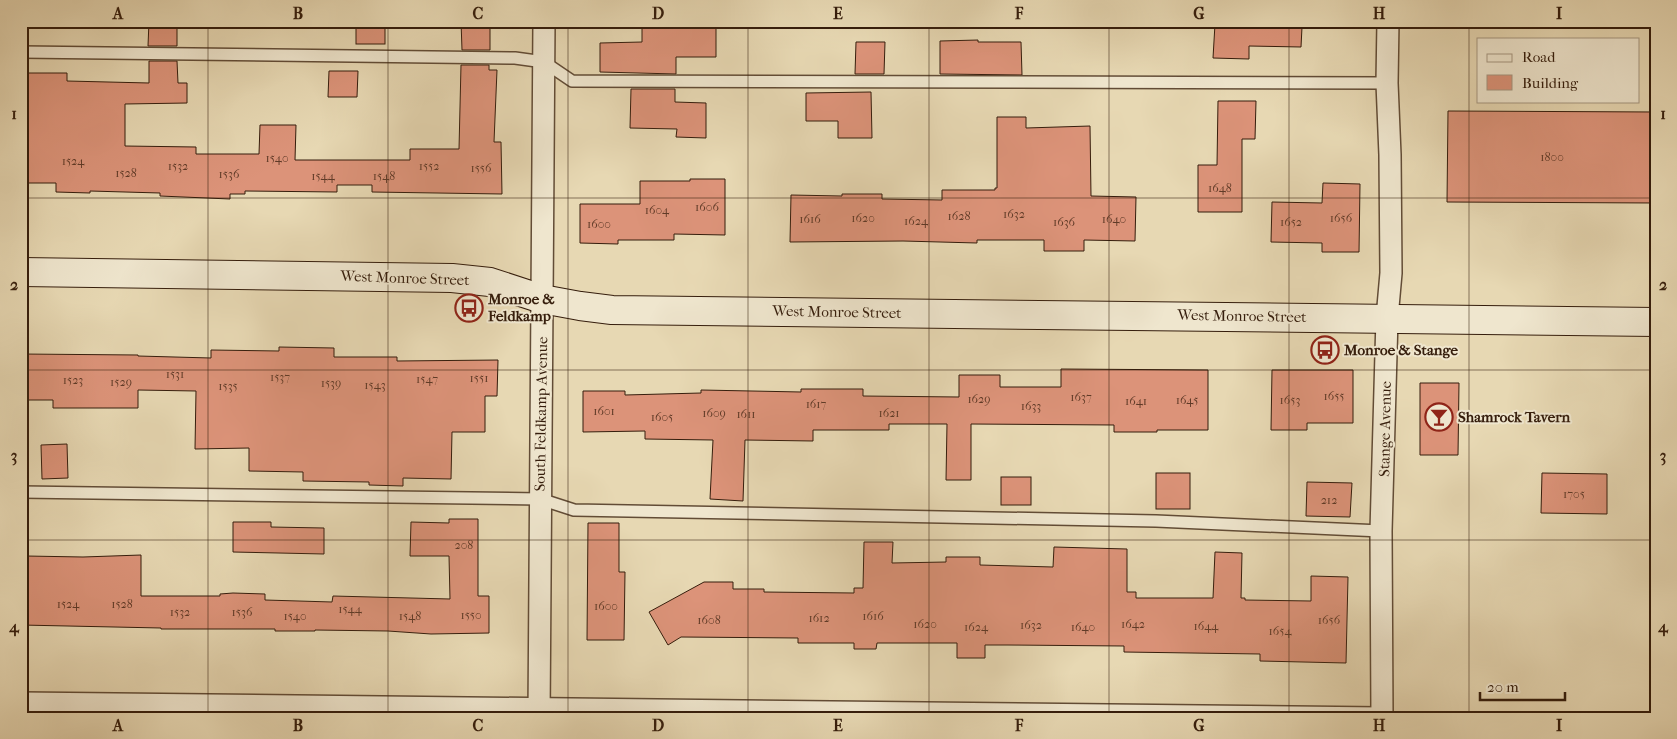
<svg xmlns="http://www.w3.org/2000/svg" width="1677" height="739" font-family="'IM FELL French Canon',serif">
	<rect width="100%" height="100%" fill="#e7d8b3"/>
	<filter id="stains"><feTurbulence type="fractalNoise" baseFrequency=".004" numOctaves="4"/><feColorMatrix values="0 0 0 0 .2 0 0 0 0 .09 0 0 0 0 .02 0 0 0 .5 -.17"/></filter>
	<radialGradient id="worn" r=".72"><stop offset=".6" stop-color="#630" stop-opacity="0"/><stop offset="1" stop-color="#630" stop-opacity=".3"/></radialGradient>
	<!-- building -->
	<g fill="#dc9379" stroke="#351d0c">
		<polygon points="149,21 177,21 177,46 148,46"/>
		<rect x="356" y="21" width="29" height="23"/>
		<polygon points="461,21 490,21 490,50 462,50"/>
		<polygon points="1254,21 1284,21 1284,26 1302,27 1301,47 1249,46 1249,59 1213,58 1215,24 1254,25"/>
		<polygon points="642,25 716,25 716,57 676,57 676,74 600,72 600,43 642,42"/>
		<polygon points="978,40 978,42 1021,42 1022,75 940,74 940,41"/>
		<polygon points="856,42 885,42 884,74 855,74"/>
		<polygon points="149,61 177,61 178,83 187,83 187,103 125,104 125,146 196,147 196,154 259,154 260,125 296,125 295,160 410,160 410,149 459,149 461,65 489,65 489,70 497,70 494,142 501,142 502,194 372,192 372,185 337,185 337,192 245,191 245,194 230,194 230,199 160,196 160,193 90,191 90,193 56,192 56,183 21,183 21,73 67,73 67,81 149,83"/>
		<polygon points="329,71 358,71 357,97 328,97"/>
		<polygon points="631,89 675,89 675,102 706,103 706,138 676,137 677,129 630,128"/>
		<polygon points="871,92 872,138 838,138 838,121 806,121 806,93"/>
		<polygon points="1218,101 1256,101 1255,139 1242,139 1242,212 1198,212 1198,165 1217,165"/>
		<polygon points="1448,111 1656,112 1656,203 1447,202"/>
		<polygon points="997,117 1026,117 1026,128 1090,126 1091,196 1136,197 1135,241 1084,240 1084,251 1044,251 1044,240 977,240 977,243 903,241 790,242 791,195 842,196 842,194 882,194 882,199 942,200 942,190 995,190 995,188 997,188"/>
		<polygon points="690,179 725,179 725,235 674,234 674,240 618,240 618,244 580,243 580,204 640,204 640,181 690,181"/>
		<polygon points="1323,183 1360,184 1359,252 1322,252 1322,243 1271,242 1272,202 1322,203"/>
		<polygon points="279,347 334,348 334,357 397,357 397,361 498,360 497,396 485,396 485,432 452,432 451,479 403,478 403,486 369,485 369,482 303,481 303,472 249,471 249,448 195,449 196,391 138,390 138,408 53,408 53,400 21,400 21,354 138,355 138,356 211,358 211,350 279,351"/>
		<polygon points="1061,369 1208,370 1208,430 1157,430 1157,432 1114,432 1114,425 971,424 971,480 946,480 947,424 889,424 889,430 813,430 813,441 745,440 743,501 710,499 713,440 645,439 645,431 583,432 583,391 625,391 625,395 701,393 701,390 801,392 801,389 863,389 863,396 959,397 959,375 1000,375 1000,387 1061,387"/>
		<polygon points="1272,370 1353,370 1353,423 1307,423 1307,430 1271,430"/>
		<polygon points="1420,383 1459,383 1458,455 1420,455"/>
		<polygon points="67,444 68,478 42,479 41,445"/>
		<rect x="1156" y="473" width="34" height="36"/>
		<polygon points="1542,473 1607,474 1607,514 1541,513"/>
		<rect x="1001" y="477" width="30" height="28"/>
		<polygon points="1307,482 1352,483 1350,517 1306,516"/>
		<polygon points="449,519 478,519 478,596 489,596 489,633 431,634 388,631 315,630 315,631 275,631 275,629 161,629 161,628 21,625 21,594 25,594 26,556 83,557 141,555 141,596 220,596 220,594 233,593 265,594 265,600 332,602 333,596 450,599 449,556 410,556 411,522 449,523"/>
		<polygon points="233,522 271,522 271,527 324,528 324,554 233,552"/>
		<polygon points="588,523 619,523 619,572 625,572 624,640 587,640"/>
		<polygon points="864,542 893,542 892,563 946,562 946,557 980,557 980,565 1053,567 1054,547 1127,549 1127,592 1136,592 1136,598 1213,598 1215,552 1242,553 1241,598 1245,598 1245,600 1311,601 1311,576 1348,577 1346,663 1260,661 1260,654 1124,652 1124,646 1008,645 985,645 985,658 957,658 957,643 877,643 876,649 854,649 854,643 798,643 798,638 681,637 668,645 649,612 704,582 733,582 733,589 764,589 764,592 854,593 854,588 863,588"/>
	</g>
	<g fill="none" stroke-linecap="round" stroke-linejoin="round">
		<!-- lane casing -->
		<g stroke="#624c36" stroke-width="14">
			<g id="lane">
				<polyline points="21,52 515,58 544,62 572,81 1387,83"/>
				<polyline points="21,492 540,499 574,510 1156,521 1381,531"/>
			</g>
		</g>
		<!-- street casing -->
		<g stroke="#624c36" stroke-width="24">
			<g id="street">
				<polyline points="21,703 1381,718"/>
				<polyline points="539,718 544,21"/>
				<polyline points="1382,718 1381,531 1387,318 1391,273 1390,155 1387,83 1388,21"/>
			</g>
		</g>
		<!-- secondary casing -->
		<g stroke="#351d0c" stroke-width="30">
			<polyline id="secondary" points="21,272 452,278 490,282 542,299 580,306 612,310 1656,322"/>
		</g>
		<!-- lane -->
		<use href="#lane" stroke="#efe6ce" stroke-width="11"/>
		<!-- street -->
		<use href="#street" stroke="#efe6ce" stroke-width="21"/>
		<!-- secondary -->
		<use href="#secondary" stroke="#efe6ce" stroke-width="28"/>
	</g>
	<!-- grid -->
	<path fill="none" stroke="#351d0c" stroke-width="1" stroke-opacity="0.55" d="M208,21V718M388,21V718M568,21V718M748,21V718M929,21V718M1109,21V718M1289,21V718M1469,21V718M21,198H1656M21,370H1656M21,540H1656"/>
	<!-- icons -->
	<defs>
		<g id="bus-ring" transform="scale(1.4375)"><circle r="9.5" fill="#efe6ce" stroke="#8f2418" stroke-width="1.5"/><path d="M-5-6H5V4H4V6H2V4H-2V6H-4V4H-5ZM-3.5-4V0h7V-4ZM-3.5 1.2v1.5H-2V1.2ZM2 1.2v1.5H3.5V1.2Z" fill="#8f2418"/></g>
		<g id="bar-ring" transform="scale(1.4375)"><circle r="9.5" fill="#efe6ce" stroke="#8f2418" stroke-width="1.5"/><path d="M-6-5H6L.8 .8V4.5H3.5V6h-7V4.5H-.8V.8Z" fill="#8f2418"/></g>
	</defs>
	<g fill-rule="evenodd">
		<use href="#bus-ring" x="469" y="308"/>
		<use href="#bus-ring" x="1325" y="350"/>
		<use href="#bar-ring" x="1439" y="417"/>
	</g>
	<g text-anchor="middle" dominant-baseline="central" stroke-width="4" stroke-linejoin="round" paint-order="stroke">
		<!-- number labels -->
		<g font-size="12" fill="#5f3a27">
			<text x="1552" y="157">1800</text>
			<text x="277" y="158">1540</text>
			<text x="73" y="161">1524</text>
			<text x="178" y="166">1532</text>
			<text x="429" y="166">1552</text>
			<text x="481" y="168">1556</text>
			<text x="126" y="173">1528</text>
			<text x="229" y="174">1536</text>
			<text x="323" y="176">1544</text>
			<text x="384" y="176">1548</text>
			<text x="1220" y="188">1648</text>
			<text x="707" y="207">1606</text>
			<text x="657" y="210">1604</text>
			<text x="1014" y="214">1632</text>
			<text x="959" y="216">1628</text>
			<text x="863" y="218">1620</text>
			<text x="1341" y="218">1656</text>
			<text x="810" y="219">1616</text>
			<text x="1114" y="219">1640</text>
			<text x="916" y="221">1624</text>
			<text x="1064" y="222">1636</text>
			<text x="1291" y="222">1652</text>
			<text x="599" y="224">1600</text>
			<text x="175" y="374">1531</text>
			<text x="280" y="377">1537</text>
			<text x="479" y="378">1551</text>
			<text x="427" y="379">1547</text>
			<text x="73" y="380">1523</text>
			<text x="121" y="382">1529</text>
			<text x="331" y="383">1539</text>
			<text x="375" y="385">1543</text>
			<text x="228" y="386">1535</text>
			<text x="1334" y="396">1655</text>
			<text x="1081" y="397">1637</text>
			<text x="979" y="399">1629</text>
			<text x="1187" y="400">1645</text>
			<text x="1290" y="400">1653</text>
			<text x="1136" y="401">1641</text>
			<text x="816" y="404">1617</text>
			<text x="1031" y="406">1633</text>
			<text x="604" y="411">1601</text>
			<text x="714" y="413">1609</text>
			<text x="889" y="413">1621</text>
			<text x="746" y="414">1611</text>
			<text x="662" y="417">1605</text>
			<text x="1574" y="494">1705</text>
			<text x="1329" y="500">212</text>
			<text x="464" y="545">208</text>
			<text x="68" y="604">1524</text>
			<text x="122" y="604">1528</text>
			<text x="606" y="606">1600</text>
			<text x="350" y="609">1544</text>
			<text x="180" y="612">1532</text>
			<text x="242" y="612">1536</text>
			<text x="471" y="615">1550</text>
			<text x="295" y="616">1540</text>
			<text x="410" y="616">1548</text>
			<text x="873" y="616">1616</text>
			<text x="819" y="618">1612</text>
			<text x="709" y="620">1608</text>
			<text x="1329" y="620">1656</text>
			<text x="925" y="624">1620</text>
			<text x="1133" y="624">1642</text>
			<text x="1031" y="625">1632</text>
			<text x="1206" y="626">1644</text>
			<text x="976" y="627">1624</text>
			<text x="1083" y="627">1640</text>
			<text x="1280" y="631">1654</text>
		</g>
		<!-- street labels -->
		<g font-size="15" fill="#351d0c" stroke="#efe6ce">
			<text transform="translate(405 278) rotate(2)">West Monroe Street</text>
			<text transform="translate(837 312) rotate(1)">West Monroe Street</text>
			<text transform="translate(1242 316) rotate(1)">West Monroe Street</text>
			<text transform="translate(541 414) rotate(-89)">South Feldkamp Avenue</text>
			<text transform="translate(1385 429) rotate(-89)">Stange Avenue</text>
		</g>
		<!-- poi labels -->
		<g font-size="15" font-weight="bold" fill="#351d0c" stroke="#efe6ce" text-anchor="start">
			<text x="488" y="299">Monroe &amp;<tspan x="488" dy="17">Feldkamp</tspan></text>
			<text x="1344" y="350">Monroe &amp; Stange</text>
			<text x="1458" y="417">Shamrock Tavern</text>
		</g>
	</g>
	<!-- margin -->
	<rect width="1677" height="739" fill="none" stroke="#e7d8b3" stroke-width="55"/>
	<!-- legend -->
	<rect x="1477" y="38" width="162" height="65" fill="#efe6ce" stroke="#a59680"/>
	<rect x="1487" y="54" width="25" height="8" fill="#efe6ce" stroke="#a59680"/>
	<text x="1522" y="62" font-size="15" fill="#351d0c">Road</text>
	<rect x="1487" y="75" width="25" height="15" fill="#dc9379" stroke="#a59680"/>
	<text x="1522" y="88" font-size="15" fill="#351d0c">Building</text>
	<!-- scale -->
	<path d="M1480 692v8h85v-8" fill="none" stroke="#351d0c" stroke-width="2.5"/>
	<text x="1487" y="692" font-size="15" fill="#351d0c" stroke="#efe6ce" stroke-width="4" paint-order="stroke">20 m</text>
	<rect x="28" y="28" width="1622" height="684" fill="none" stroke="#351d0c" stroke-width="2"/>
	<g font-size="16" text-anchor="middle" font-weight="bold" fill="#351d0c">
		<text x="118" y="19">A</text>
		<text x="298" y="19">B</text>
		<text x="478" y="19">C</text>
		<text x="658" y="19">D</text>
		<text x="838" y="19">E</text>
		<text x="1019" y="19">F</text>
		<text x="1199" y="19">G</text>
		<text x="1379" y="19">H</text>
		<text x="1559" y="19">I</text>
		<text x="14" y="119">1</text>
		<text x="1663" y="119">1</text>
		<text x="14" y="290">2</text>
		<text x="1663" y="290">2</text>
		<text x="14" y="461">3</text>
		<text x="1663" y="461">3</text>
		<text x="14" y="632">4</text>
		<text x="1663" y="632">4</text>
		<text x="118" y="731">A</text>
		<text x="298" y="731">B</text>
		<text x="478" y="731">C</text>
		<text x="658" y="731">D</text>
		<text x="838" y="731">E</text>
		<text x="1019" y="731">F</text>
		<text x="1199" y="731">G</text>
		<text x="1379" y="731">H</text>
		<text x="1559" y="731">I</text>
	</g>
	<rect width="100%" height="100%" filter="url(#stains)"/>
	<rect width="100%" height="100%" fill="url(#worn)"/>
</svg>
